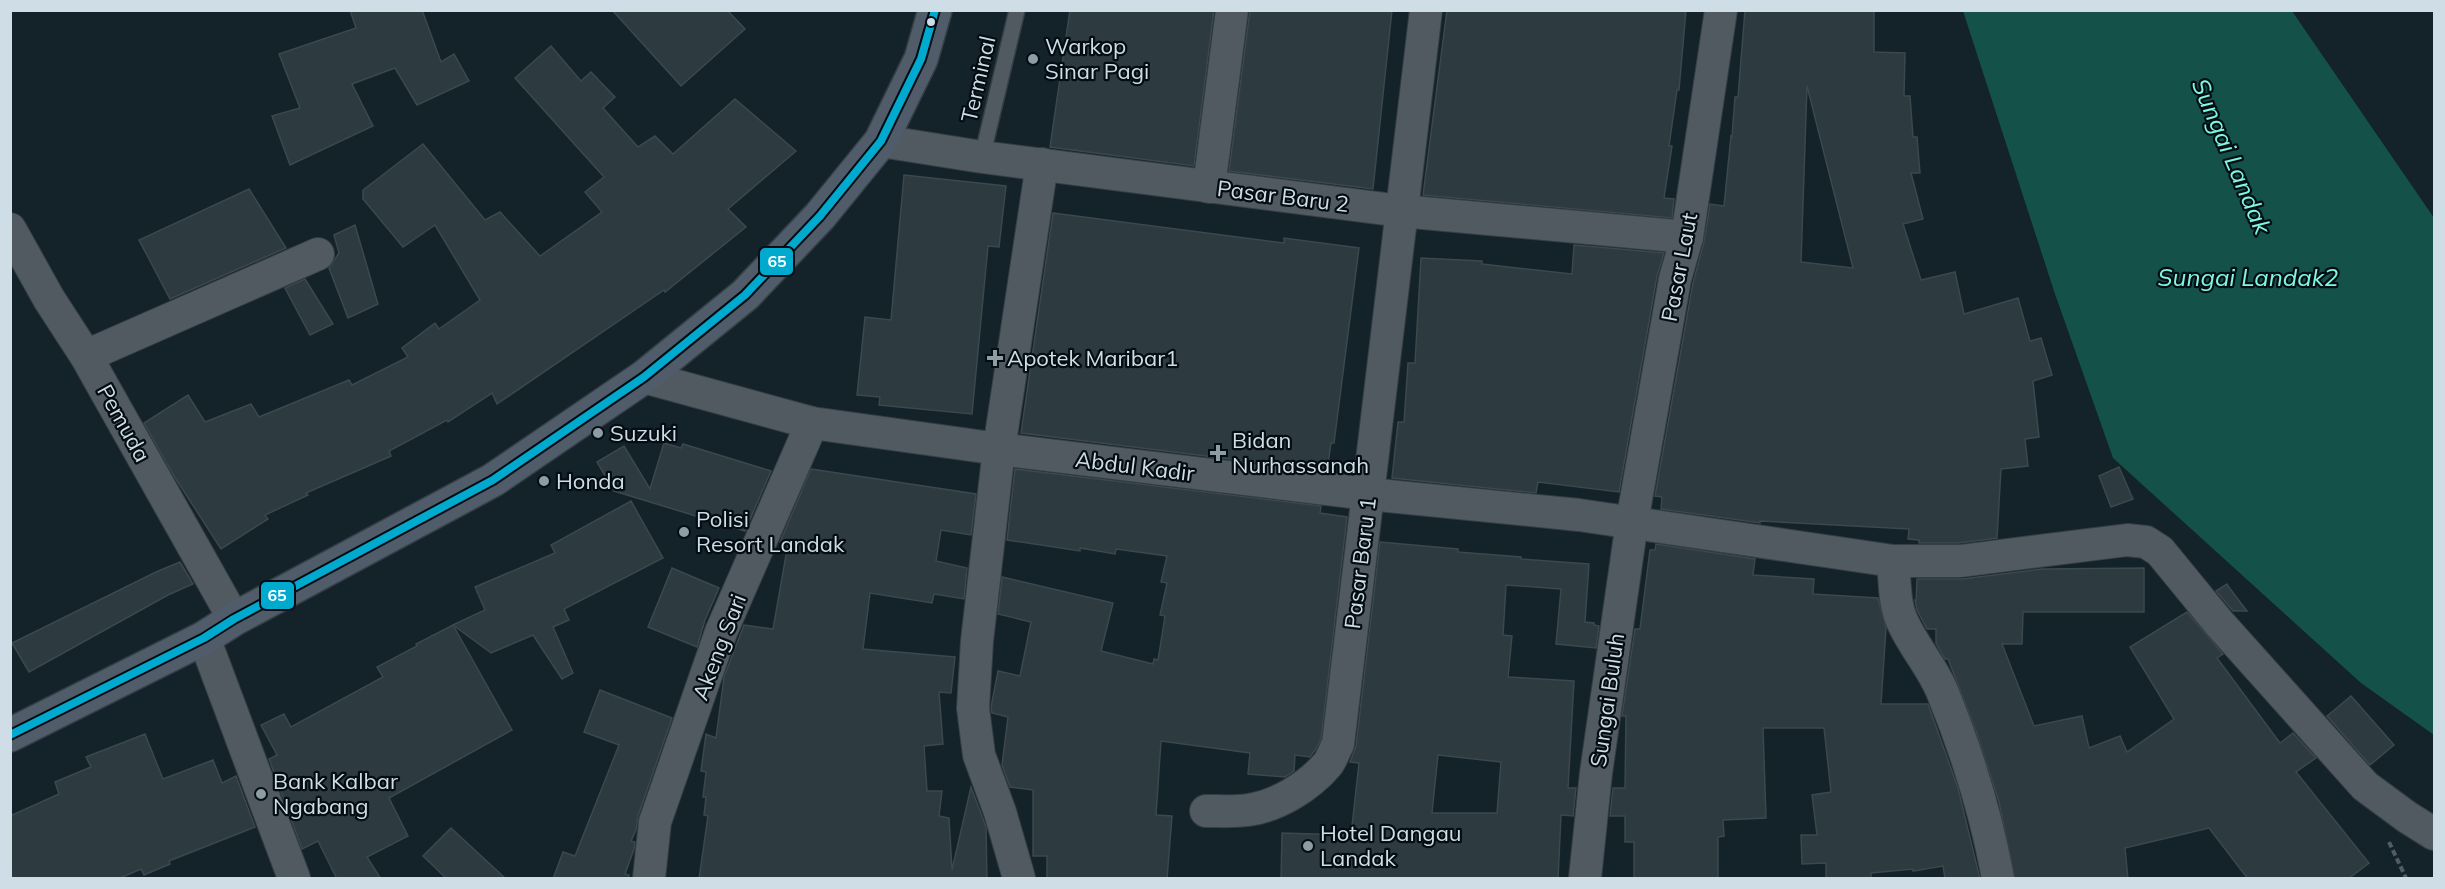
<svg xmlns="http://www.w3.org/2000/svg" width="2445" height="889" font-family="Mulish,sans-serif">
	<rect width="100%" height="100%" fill="#14222a"/>
	<!-- water -->
	<polygon fill="#145249" points="1963,11 2292,11 2434,218 2434,735 2361,683 2113,458 2055,294"/>
	<!-- building -->
	<g fill="#2d3a3f" stroke="#3b484d" stroke-width="1.5" fill-rule="evenodd">
		<polygon points="350,10 422,10 441,62 454,54 469,81 417,105 395,68 352,84 373,126 290,165 272,116 300,108 279,54 356,28"/>
		<polygon points="612,10 727,10 745,29 681,86"/>
		<polygon points="1070,10 1214,10 1194,166 1050,147"/>
		<polygon points="1250,10 1392,10 1373,189 1229,171"/>
		<polygon points="1447,10 1686,10 1679,90 1677,90 1669,146 1672,146 1664,198 1674,199 1672,218 1423,195"/>
		<path d="M1745,10H1874V52L1905,53L1904,96H1910L1913,137H1917L1920,173H1911L1923,219L1903,224L1921,280L1955,272L1964,314L2018,298L2030,341L2041,338L2052,375L2033,381L2039,437L2025,439L2028,466L2001,469L1997,538L1959,543H1919V540L1908,539L1909,529L1760,521V523L1661,509L1662,497L1655,496L1693,283L1704,242L1710,204L1724,206L1731,136L1732,137L1735,97H1738ZM1807,86L1853,268L1801,262Z"/>
		<polygon points="551,46 581,81 591,72 615,97 603,108 638,147 655,136 673,154 735,99 796,151 728,209 746,227 665,292 664,290 497,404 492,393 448,422 447,420 389,451 391,456 306,493 308,495 265,515 268,519 221,549 174,476 144,423 188,395 205,422 251,404 259,417 349,380 352,385 408,357 402,348 435,323 439,329 480,300 435,225 403,247 363,199 363,190 423,144 485,220 500,212 540,256 602,212 585,192 604,177 515,78"/>
		<polygon points="904,175 1006,186 999,247 988,246 972,414 879,405 880,397 857,395 865,317 891,320"/>
		<polygon points="249,189 286,248 170,299 139,240"/>
		<polygon points="1053,213 1284,243 1284,238 1359,248 1334,443 1331,443 1327,471 1021,433"/>
		<polygon points="355,225 378,304 348,318 329,268 339,253 334,235"/>
		<polygon points="1574,245 1664,253 1657,276 1619,492 1538,482 1536,493 1392,478 1398,422 1404,422 1408,363 1415,363 1421,258 1482,261 1482,264 1572,274"/>
		<polygon points="305,279 333,324 310,335 285,288"/>
		<polygon points="664,443 681,448 683,444 771,471 745,531 614,491 597,462 624,446 650,489"/>
		<polygon points="2119,467 2133,499 2111,507 2099,476"/>
		<polygon points="811,469 976,494 971,535 941,530 936,561 967,568 964,599 934,594 932,603 870,593 863,649 955,657 951,693 939,692 943,744 924,746 927,791 942,791 939,816 949,818 952,870 971,787 986,827 987,879 699,879 708,816 704,815 706,797 703,797 706,772 701,771 706,734 716,738 724,677 744,625 773,629 788,544 780,542"/>
		<polygon points="1015,469 1321,506 1320,513 1347,517 1321,739 1315,750 1310,757 1295,755 1294,771 1285,777 1248,774 1250,753 1161,741 1156,815 1172,816 1167,879 1047,879 1047,856 1033,856 1033,790 1010,787 1002,765 1008,717 992,713 991,707 998,671 1020,676 1031,622 998,614 1002,577 1113,603 1101,651 1153,664 1154,659 1158,660 1165,616 1160,615 1167,583 1161,582 1167,556 1116,549 1115,554 1080,548 1080,551 1007,540"/>
		<polygon points="631,501 663,558 564,609 569,620 553,627 573,673 562,679 533,635 491,653 453,625 485,610 475,587 555,553 551,545"/>
		<path d="M1380,542L1458,549V552L1521,557V559L1589,564L1585,622L1594,623V625L1599,626L1596,648L1556,644L1561,589L1506,585L1503,635L1512,636L1508,677L1574,681L1568,788H1576L1573,816L1561,815L1558,879H1281L1282,833L1351,835L1359,763L1350,762L1356,746ZM1438,755L1501,762L1497,813H1432Z"/>
		<polygon points="1656,544 1755,559 1753,575 1814,579 1813,594 1878,598 1886,628 1881,704 1928,704 1958,788 1980,879 1945,879 1943,866 1913,871 1913,869 1871,873 1871,879 1826,879 1826,863 1802,864 1801,835 1817,835 1812,795 1831,792 1824,728 1763,728 1766,818 1723,820 1724,836 1718,837 1718,879 1634,879 1634,842 1625,842 1625,816 1610,816 1613,788 1625,788 1626,716 1622,716 1635,629 1640,629 1650,550 1655,550"/>
		<polygon points="180,562 193,584 168,595 29,672 12,643 156,572"/>
		<polygon points="672,568 719,588 705,620 697,647 648,627"/>
		<polygon points="2144,568 2144,612 2023,612 2022,644 2002,644 2034,726 2082,716 2089,748 2120,736 2127,752 2174,719 2130,647 2187,612 2223,654 2217,658 2280,743 2293,733 2316,758 2296,772 2369,863 2348,879 2248,879 2209,828 2125,848 2128,879 2015,879 1999,802 1976,731 1948,659 1945,659 1936,643 1936,629 1927,629 1917,610 1915,600 1916,600 1917,579 1962,579 2042,569"/>
		<polygon points="2227,584 2228,586 2247,611 2233,611 2216,591"/>
		<polygon points="453,625 512,730 389,798 408,836 367,857 381,879 337,879 318,841 302,849 269,759 277,755 261,725 284,714 291,727 383,677 377,667 417,646 416,644"/>
		<polygon points="600,690 672,718 638,816 636,830 631,841 635,842 634,849 625,874 629,875 628,879 553,879 563,852 575,856 619,745 584,732"/>
		<polygon points="2351,696 2394,745 2370,765 2327,716"/>
		<polygon points="145,734 163,779 213,760 222,783 236,776 255,827 169,861 170,864 144,875 141,869 118,879 10,879 10,816 59,794 55,782 91,767 86,757"/>
		<polygon points="451,828 506,879 447,879 423,856"/>
	</g>
	<g fill="none" stroke-linecap="round" stroke-linejoin="round">
		<!-- service casing -->
		<g stroke="#343e45" stroke-width="18">
			<polyline id="service" points="982,157 1017,10"/>
		</g>
		<!-- minor casing -->
		<g stroke="#343e45" stroke-width="34">
			<g id="minor">
				<polyline points="881,141 982,157 1401,211 1687,237"/>
				<polyline points="1209,187 1232,10"/>
				<polyline points="10,229 49,299 86,356 234,619"/>
				<polyline points="86,356 318,254"/>
				<polyline points="644,377 812,423 999,449 1368,494 1579,515 1893,561 1960,561 2127,540 2146,542 2160,551 2219,623 2365,786 2407,817 2434,834"/>
				<path d="M1893,561C1895,581 1894,605 1903,623C1914,647 1932,667 1942,691C1967,752 1986,813 1998,878"/>
				<polyline points="204,638 294,878"/>
				<path d="M1206,811C1219,811 1234,812 1248,810C1277,806 1308,787 1327,765C1332,759 1334,751 1338,744L1426,10"/>
				<polyline points="649,878 655,822 721,632 812,423"/>
				<polyline points="1019,878 1000,812 979,755 973,708 977,641 999,449 1042,164"/>
				<polyline points="1585,878 1596,773 1632,522 1675,279 1687,237 1721,10"/>
			</g>
		</g>
		<!-- trunk casing -->
		<g stroke="#343e45" stroke-width="36">
			<polyline id="trunk" points="10,735 204,638 234,619 493,480 644,377 745,295 820,216 881,141 921,59 935,10"/>
		</g>
		<!-- path -->
		<polyline stroke="#525c61" stroke-width="4" stroke-dasharray="6 3" stroke-linecap="butt" points="2389,842 2406,878"/>
		<!-- service -->
		<use href="#service" stroke="#505a60" stroke-width="15"/>
		<!-- minor -->
		<use href="#minor" stroke="#505a60" stroke-width="32"/>
		<!-- trunk -->
		<use href="#trunk" stroke="#505c6a" stroke-width="33"/>
		<!-- bus-1 casing -->
		<g stroke="#040d13" stroke-width="12">
			<polyline id="bus-1" points="10,735 204,638 234,619 493,480 644,377 745,295 820,216 881,141 921,59 935,10"/>
		</g>
		<!-- bus-1 -->
		<use href="#bus-1" stroke="#00a9ce" stroke-width="8"/>
	</g>
	<!-- markers -->
	<circle fill="#cfdde6" stroke="#040d13" stroke-width="2" cx="931" cy="22" r="5"/>
	<g fill="#8e9ca4" stroke="#040d13" stroke-width="2">
		<circle cx="1033" cy="59" r="6"/>
		<path d="M992 349h6v6h6v6h-6v6h-6v-6h-6v-6h6z"/>
		<circle cx="598" cy="433" r="6"/>
		<path d="M1215 444h6v6h6v6h-6v6h-6v-6h-6v-6h6z"/>
		<circle cx="544" cy="481" r="6"/>
		<circle cx="684" cy="532" r="6"/>
		<circle cx="261" cy="794" r="6"/>
		<circle cx="1308" cy="846" r="6"/>
	</g>
	<g text-anchor="middle" dominant-baseline="central" stroke-width="4.5" stroke-linejoin="round" paint-order="stroke">
		<!-- poi labels -->
		<g font-size="22" fill="#cfdde6" stroke="#040d13" text-anchor="start">
			<text x="1045" y="46">Warkop<tspan x="1045" dy="25">Sinar Pagi</tspan></text>
			<text x="1007" y="358">Apotek Maribar1</text>
			<text x="610" y="433">Suzuki</text>
			<text x="1232" y="440">Bidan<tspan x="1232" dy="25">Nurhassanah</tspan></text>
			<text x="556" y="481">Honda</text>
			<text x="696" y="519">Polisi<tspan x="696" dy="25">Resort Landak</tspan></text>
			<text x="273" y="781">Bank Kalbar<tspan x="273" dy="25">Ngabang</tspan></text>
			<text x="1320" y="833">Hotel Dangau<tspan x="1320" dy="25">Landak</tspan></text>
		</g>
		<!-- street labels -->
		<g font-size="22" fill="#cfdde6" stroke="#040d13">
			<text transform="translate(978 79) rotate(-77)">Terminal</text>
			<text transform="translate(1283 196) rotate(7)">Pasar Baru 2</text>
			<text transform="translate(1679 267) rotate(-79)">Pasar Laut</text>
			<text transform="translate(124 423) rotate(61)">Pemuda</text>
			<text transform="translate(1135 466) rotate(7)">Abdul Kadir</text>
			<text transform="translate(1360 563) rotate(-83)">Pasar Baru 1</text>
			<text transform="translate(719 647) rotate(-69)">Akeng Sari</text>
			<text transform="translate(1607 700) rotate(-82)">Sungai Buluh</text>
		</g>
		<!-- water labels -->
		<g font-size="24" font-style="italic" fill="#80f8e1" stroke="#040d13">
			<text transform="translate(2232 156) rotate(67)">Sungai Landak</text>
			<text x="2248" y="277">Sungai Landak2</text>
		</g>
	</g>
	<g stroke="#040d13" stroke-width="2">
		<rect x="759" y="247" width="35" height="29" rx="6" fill="#00a9ce"/>
		<rect x="260" y="581" width="35" height="29" rx="6" fill="#00a9ce"/>
	</g>
	<g font-size="16" text-anchor="middle" font-weight="bold" fill="#fff">
		<text x="777" y="267">65</text>
		<text x="277" y="601">65</text>
	</g>
	<!-- border -->
	<rect width="2445" height="889" fill="none" stroke="#cfdde6" stroke-width="24"/>
</svg>
